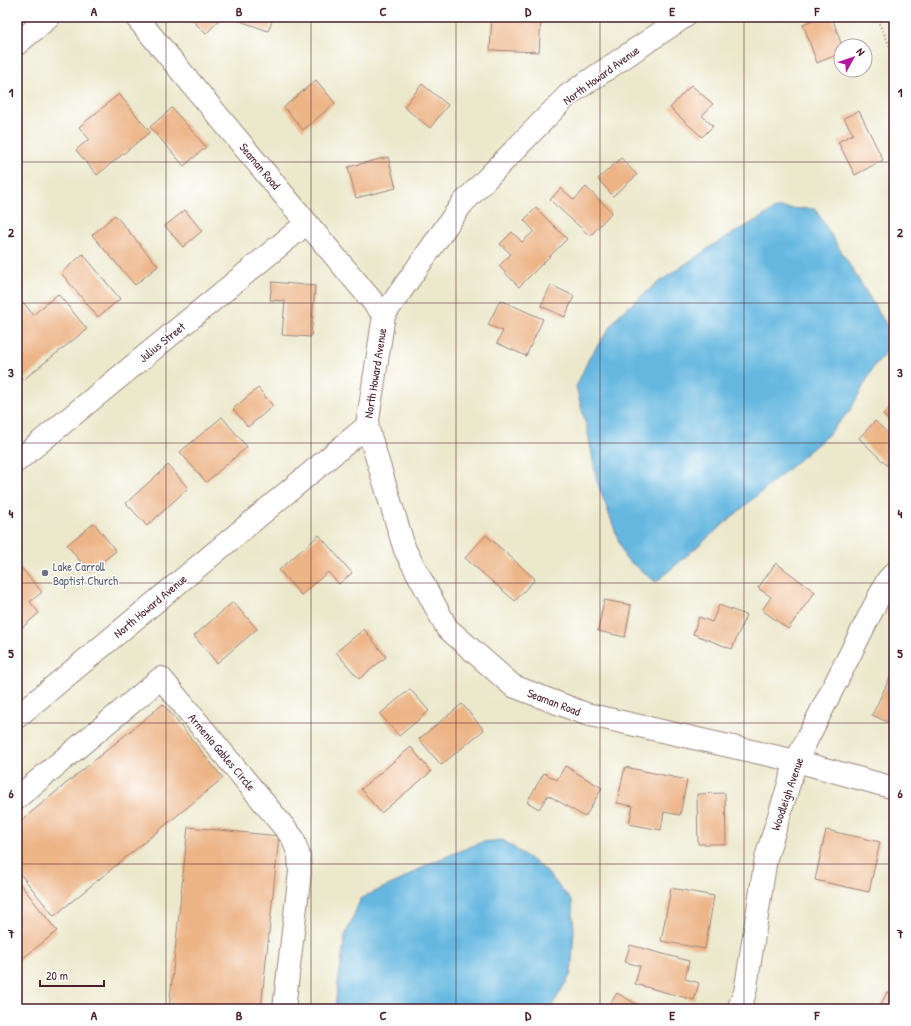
<svg xmlns="http://www.w3.org/2000/svg" width="911" height="1026" font-family="'Patrick Hand',sans-serif">
	<rect width="100%" height="100%" fill="#fff"/>
	<filter id="ink" filterUnits="userSpaceOnUse"><feTurbulence type="fractalNoise" baseFrequency=".025" numOctaves="2"/><feDisplacementMap in="SourceGraphic" scale="8" xChannelSelector="R" yChannelSelector="G"/><feConvolveMatrix kernelMatrix="1 2 1 2 8 2 1 2 1" color-interpolation-filters="sRGB"/></filter>
	<filter id="wash" filterUnits="userSpaceOnUse"><feTurbulence type="fractalNoise" baseFrequency=".012" numOctaves="4" result="noise"/><feDisplacementMap in="SourceGraphic" scale="16" xChannelSelector="R" yChannelSelector="G"/><feGaussianBlur stdDeviation="0.9" result="paint"/><feColorMatrix in="noise" values="0 0 0 0 0 0 0 0 0 0 0 0 0 0 0 0 0 1.4 0 .05"/><feComposite in="paint" operator="in"/></filter>
	<g filter="url(#wash)">
		<rect width="100%" height="100%" fill="#ece8cc"/>
		<!-- water -->
		<g fill="#65b7e0" stroke="#586b86">
			<polygon points="777,208 815,209 894,337 894,344 874,366 851,409 829,434 656,582 625,558 597,481 588,433 576,387 589,358 618,316 656,284 715,244"/>
			<polygon points="503,840 544,869 572,901 574,931 571,974 550,1009 335,1009 337,991 345,936 361,898 401,880 428,864 482,842"/>
		</g>
		<g id="blocks">
			<!-- building -->
			<g fill="#edb486">
				<polygon points="189,17 222,17 206,34"/>
				<polygon points="229,17 274,17 268,31"/>
				<polygon points="492,17 525,17 525,18 541,19 539,52 490,50"/>
				<polygon points="820,17 832,17 842,46 841,46 841,53 817,63 803,24"/>
				<polygon points="316,80 335,103 303,130 284,107"/>
				<polygon points="422,84 448,105 430,128 404,107"/>
				<polygon points="691,85 713,104 702,116 713,126 702,137 670,108"/>
				<polygon points="119,94 150,132 97,175 76,150 89,139 79,127"/>
				<polygon points="172,108 206,147 184,166 150,127"/>
				<polygon points="859,111 883,160 855,175 838,142 853,134 844,118"/>
				<polygon points="388,157 396,188 356,198 348,167"/>
				<polygon points="621,158 637,175 613,196 598,179"/>
				<polygon points="586,187 612,212 590,236 550,200 561,188 574,200"/>
				<polygon points="536,208 567,239 519,287 499,266 511,254 500,244 512,232 522,242 534,231 524,220"/>
				<polygon points="185,210 202,231 183,247 165,226"/>
				<polygon points="115,215 158,266 135,285 92,235"/>
				<polygon points="83,254 120,299 98,317 61,273"/>
				<polygon points="272,282 315,286 311,337 282,335 285,301 270,300"/>
				<polygon points="551,285 574,296 565,317 541,306"/>
				<polygon points="58,294 87,329 23,380 17,372 17,308 24,303 33,315"/>
				<polygon points="500,300 543,319 526,356 497,343 503,331 488,325"/>
				<polygon points="258,388 273,406 248,427 233,409"/>
				<polygon points="894,403 894,425 883,415"/>
				<polygon points="222,417 247,447 206,482 180,452"/>
				<polygon points="875,421 894,439 894,472 859,438"/>
				<polygon points="168,465 188,488 147,526 126,503"/>
				<polygon points="94,523 116,551 89,572 67,545"/>
				<polygon points="319,535 352,573 339,584 328,572 301,595 279,570"/>
				<polygon points="486,535 535,579 515,601 465,558"/>
				<polygon points="17,563 42,592 30,602 39,613 17,632"/>
				<polygon points="776,563 815,592 788,629 762,610 771,597 758,588"/>
				<polygon points="604,600 631,605 625,637 598,631"/>
				<polygon points="233,602 257,629 217,663 194,636"/>
				<polygon points="719,605 746,615 732,649 693,634 699,617 712,622"/>
				<polygon points="364,629 386,657 359,679 336,652"/>
				<polygon points="894,669 894,725 872,715"/>
				<polygon points="410,689 429,711 399,736 380,714"/>
				<polygon points="163,704 223,778 54,916 17,870 17,824"/>
				<polygon points="462,704 484,730 441,765 419,739"/>
				<polygon points="411,747 431,772 381,813 361,789"/>
				<polygon points="565,766 602,788 585,817 548,795 539,809 527,802 544,773 557,780"/>
				<polygon points="625,767 687,780 680,815 664,812 661,830 629,824 633,806 617,803"/>
				<polygon points="725,793 726,844 698,844 697,794"/>
				<polygon points="188,827 279,836 261,1009 169,1009"/>
				<polygon points="826,830 880,842 869,892 815,880"/>
				<polygon points="17,880 57,931 17,963"/>
				<polygon points="671,888 714,896 705,949 661,941"/>
				<polygon points="630,945 689,961 685,979 699,983 694,1000 635,984 640,966 625,962"/>
				<polygon points="887,992 894,995 894,1009 879,1009"/>
				<polygon points="617,993 645,1009 607,1009"/>
			</g>
		</g>
	</g>
	<g filter="url(#ink)">
		<use href="#blocks" fill-opacity="0" stroke="#9b847c" stroke-width="1"/>
		<g fill="none" stroke-linecap="round" stroke-linejoin="round">
			<!-- street casing -->
			<g stroke="#9b847c" stroke-width="24">
				<g id="street">
					<polyline points="136,17 307,223 384,315"/>
					<polyline points="17,44 49,17"/>
					<polyline points="367,426 405,550 447,628 513,686 586,714 796,761 894,788"/>
					<polyline points="17,461 307,223"/>
					<polyline points="17,717 367,426 384,315 462,204 568,95 684,17"/>
					<polyline points="17,798 161,678 293,838 299,856 300,872 284,1009"/>
					<polyline points="738,1009 745,993 766,858 796,761 887,581 894,573"/>
				</g>
			</g>
			<!-- path -->
			<polyline stroke="#9b847c" stroke-width="2.5" stroke-dasharray="1 3" stroke-linecap="butt" points="874,17 880,25 894,55"/>
			<!-- street -->
			<use href="#street" stroke="#fff" stroke-width="22"/>
		</g>
	</g>
	<!-- grid -->
	<path fill="none" stroke="#4a1f2b" stroke-width="1" stroke-opacity="0.55" d="M166,17V1009M311,17V1009M456,17V1009M600,17V1009M744,17V1009M17,162H894M17,303H894M17,443H894M17,583H894M17,723H894M17,864H894"/>
	<!-- markers -->
	<circle fill="#6b7280" stroke="#fff" stroke-width="1.5" cx="45" cy="573" r="4"/>
	<g text-anchor="middle" dominant-baseline="central" stroke-width="3" stroke-linejoin="round" paint-order="stroke">
		<!-- street labels -->
		<g font-size="12" fill="#4a1f2b" stroke="#fff">
			<text transform="translate(601 75) rotate(-36)">North Howard Avenue</text>
			<text transform="translate(260 166) rotate(50)">Seaman Road</text>
			<text transform="translate(162 342) rotate(-39)">Julius Street</text>
			<text transform="translate(375 373) rotate(-81)">North Howard Avenue</text>
			<text transform="translate(150 606) rotate(-40)">North Howard Avenue</text>
			<text transform="translate(554 702) rotate(21)">Seaman Road</text>
			<text transform="translate(222 752) rotate(50)">Armenia Gables Circle</text>
			<text transform="translate(787 794) rotate(-71)">Woodleigh Avenue</text>
		</g>
		<!-- worship labels -->
		<g font-size="12" fill="#5b616d" stroke="#fff" text-anchor="start">
			<text x="53" y="566">Lake Carroll<tspan x="53" dy="14">Baptist Church</tspan></text>
		</g>
	</g>
	<!-- margin -->
	<rect width="911" height="1026" fill="none" stroke="#fff" stroke-width="44"/>
	<!-- north arrow -->
	<g transform="translate(853 58) rotate(50)"><circle r="19" fill="#ffffff" stroke="#b7a5aa"/>
	<path d="M0-3L7 15L0 10L-7 15Z" fill="#b5179e"/>
	<text y="-6" font-size="11" font-weight="bold" text-anchor="middle" fill="#4a1f2b">N</text>
	</g>
	<!-- scale -->
	<path d="M40 980v6h64v-6" fill="none" stroke="#4a1f2b" stroke-width="2"/>
	<text x="46" y="980" font-size="12" fill="#4a1f2b" stroke="#ffffff" stroke-width="3" paint-order="stroke">20 m</text>
	<rect x="22" y="22" width="867" height="982" fill="none" stroke="#4a1f2b" stroke-width="1.5"/>
	<g font-size="13" text-anchor="middle" font-weight="bold" fill="#4a1f2b">
		<text x="94" y="16">A</text>
		<text x="239" y="16">B</text>
		<text x="383" y="16">C</text>
		<text x="528" y="16">D</text>
		<text x="672" y="16">E</text>
		<text x="817" y="16">F</text>
		<text x="11" y="97">1</text>
		<text x="900" y="97">1</text>
		<text x="11" y="237">2</text>
		<text x="900" y="237">2</text>
		<text x="11" y="377">3</text>
		<text x="900" y="377">3</text>
		<text x="11" y="518">4</text>
		<text x="900" y="518">4</text>
		<text x="11" y="658">5</text>
		<text x="900" y="658">5</text>
		<text x="11" y="798">6</text>
		<text x="900" y="798">6</text>
		<text x="11" y="938">7</text>
		<text x="900" y="938">7</text>
		<text x="94" y="1020">A</text>
		<text x="239" y="1020">B</text>
		<text x="383" y="1020">C</text>
		<text x="528" y="1020">D</text>
		<text x="672" y="1020">E</text>
		<text x="817" y="1020">F</text>
	</g>
</svg>
